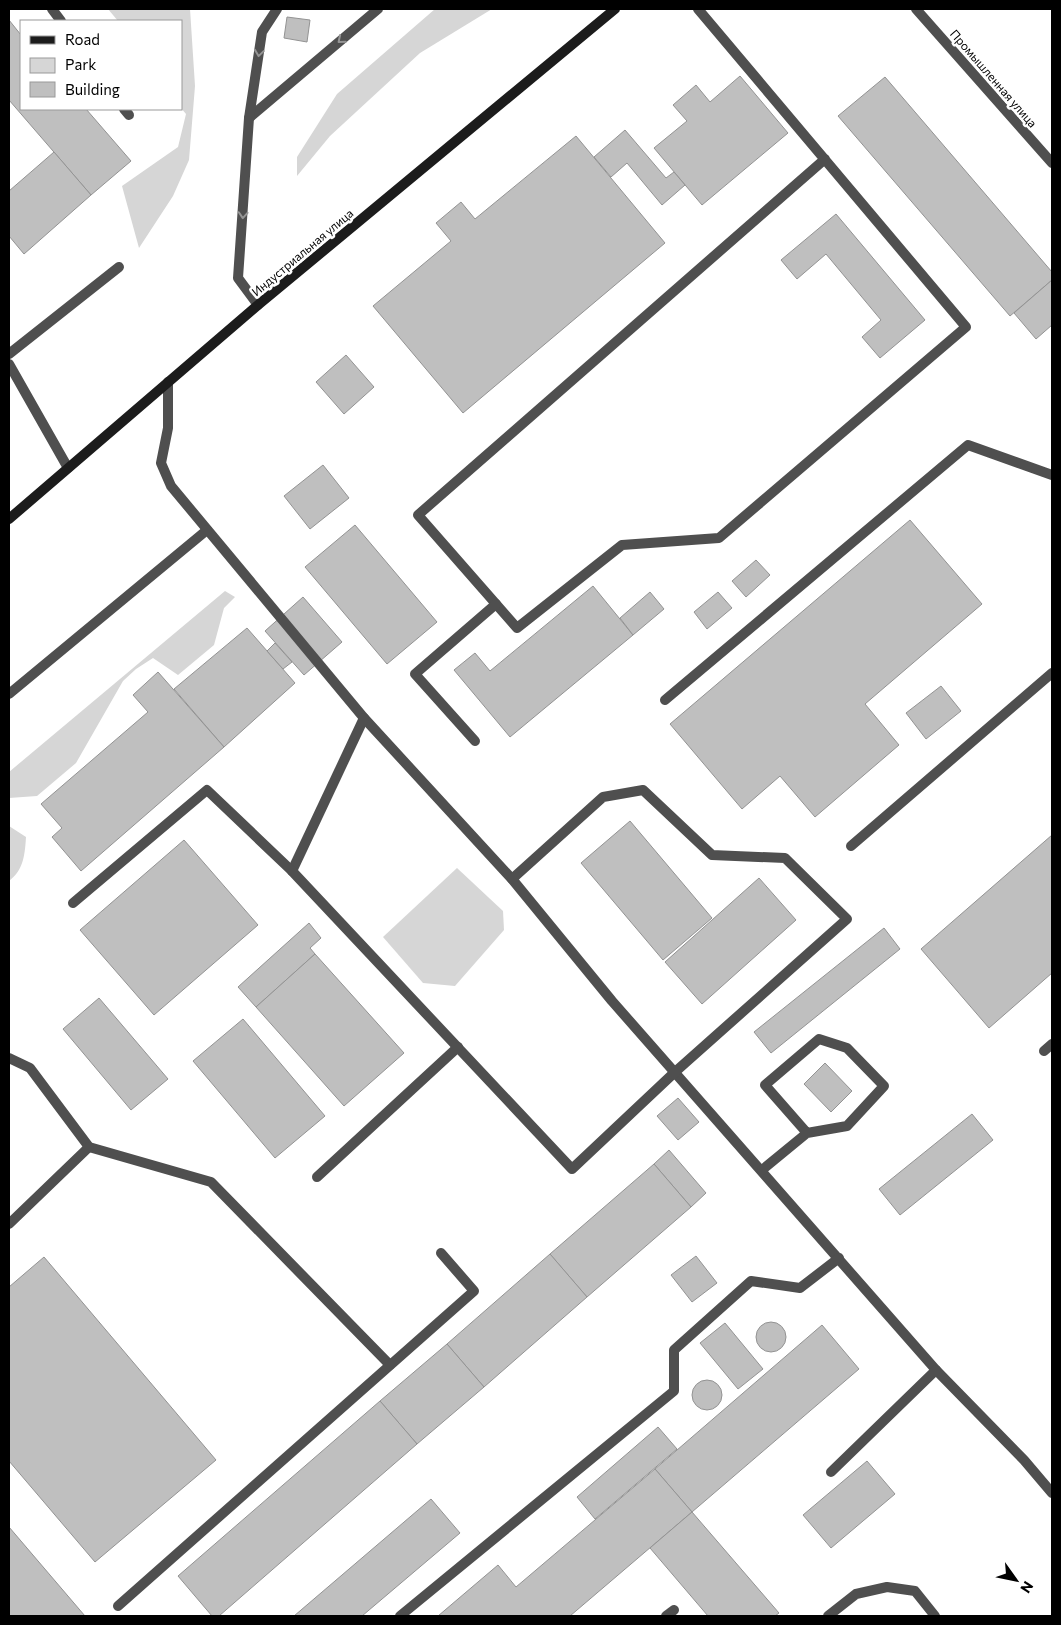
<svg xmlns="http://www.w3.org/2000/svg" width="1061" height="1625" font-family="Commissioner,sans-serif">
	<rect width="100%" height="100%" fill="#fff"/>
	<!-- green -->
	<g fill="#d6d6d6">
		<polygon points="108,9 190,9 195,86 189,160 173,196 139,248 122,186 178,147 186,114 181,108 181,21 118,21"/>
		<polygon points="435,9 492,9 420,53 330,136 297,176 297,157 337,94"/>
		<polygon points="225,591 235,597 224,608 214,645 178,675 153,658 136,669 123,681 76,763 37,796 9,798 9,772"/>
		<path d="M9,826L26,837C25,853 24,870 9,881Z"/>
		<polygon points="457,868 503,911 504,930 455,986 423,983 383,937"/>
	</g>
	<!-- building -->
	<g fill="#bfbfbf" stroke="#939393">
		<polygon points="287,17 310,20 307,42 284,38"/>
		<polygon points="9,20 21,35 21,109 86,109 131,161 91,195 9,100"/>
		<polygon points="740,76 788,133 702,205 654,148 687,121 673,105 696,85 710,102"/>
		<polygon points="885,77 1052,272 1052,280 1010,316 838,116"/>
		<polygon points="625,130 666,178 674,172 685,185 662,205 627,163 611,177 594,157"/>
		<polygon points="576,136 665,243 463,413 373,306 451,241 436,223 461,202 475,219"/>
		<polygon points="54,152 91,195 24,254 9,236 9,191"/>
		<polygon points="836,214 925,320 880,358 862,337 881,320 826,254 797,279 781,260"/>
		<polygon points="1052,280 1052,325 1036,339 1014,313"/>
		<polygon points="346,355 374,387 344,414 316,382"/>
		<polygon points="323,465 349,498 310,529 284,496"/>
		<polygon points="910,520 982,604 865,704 899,745 815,817 780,776 742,809 670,724"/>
		<polygon points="355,525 437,622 387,664 305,567"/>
		<polygon points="756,560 770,575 746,597 732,581"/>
		<polygon points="593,586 633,635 510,737 454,670 475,653 490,671"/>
		<polygon points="650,592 664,609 633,635 620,618"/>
		<polygon points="718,592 732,608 707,629 694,612"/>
		<polygon points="303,597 342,642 304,675 265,631"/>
		<polygon points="247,628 295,683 224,747 174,689"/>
		<polygon points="275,643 292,662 283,669 267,651"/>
		<polygon points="158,672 224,747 81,871 52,837 62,828 41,804 148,712 133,695"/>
		<polygon points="941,686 961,711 926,739 906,713"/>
		<polygon points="630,821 712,918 663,960 581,863"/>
		<polygon points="1052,835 1052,973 989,1028 921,949"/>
		<polygon points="184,840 258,925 154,1015 80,930"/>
		<polygon points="759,878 796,920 702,1004 665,962"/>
		<polygon points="309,923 321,938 310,948 315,954 256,1007 238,987"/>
		<polygon points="884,928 900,949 771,1053 754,1032"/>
		<polygon points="315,954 404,1053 344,1106 256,1007"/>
		<polygon points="99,998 168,1079 131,1110 63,1029"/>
		<polygon points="243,1019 325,1116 275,1158 193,1061"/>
		<polygon points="825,1063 852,1091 831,1112 804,1084"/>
		<polygon points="678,1098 699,1122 678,1140 657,1116"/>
		<polygon points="972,1114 993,1140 900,1215 879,1189"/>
		<polygon points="669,1150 706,1193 691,1207 654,1164"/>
		<polygon points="654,1164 691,1207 587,1297 550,1254"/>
		<polygon points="550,1254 587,1297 484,1387 447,1344"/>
		<polygon points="696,1256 717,1283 692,1302 671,1275"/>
		<polygon points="44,1257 216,1460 95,1562 9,1461 9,1287"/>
		<circle cx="771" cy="1337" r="15"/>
		<polygon points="725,1323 763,1369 738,1389 700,1343"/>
		<polygon points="822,1325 859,1369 692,1512 655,1469"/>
		<polygon points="447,1344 484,1387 417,1444 380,1401"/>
		<circle cx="707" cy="1395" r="15"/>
		<polygon points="380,1401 417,1444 219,1616 212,1616 178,1576"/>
		<polygon points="658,1427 677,1449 595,1519 577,1497"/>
		<polygon points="867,1461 895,1494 831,1548 803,1515"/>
		<polygon points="655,1469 692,1512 570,1616 438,1616 498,1565 516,1587"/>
		<polygon points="431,1499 460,1533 362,1616 294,1616"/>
		<polygon points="692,1512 779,1613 775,1616 708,1616 650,1548"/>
		<polygon points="9,1527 85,1616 9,1616"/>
	</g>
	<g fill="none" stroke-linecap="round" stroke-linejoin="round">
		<!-- service -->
		<g stroke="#4f4f4f" stroke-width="10">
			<polyline points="52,9 61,21"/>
			<polyline points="698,9 966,327 719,538 622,545 517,628 418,515 825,159"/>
			<polyline points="124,109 129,115"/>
			<polyline points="249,118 378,9"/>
			<polyline points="258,305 238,278 249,118 262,32 277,9"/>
			<polyline points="9,354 119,267"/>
			<polyline points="9,364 68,468"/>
			<polyline points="168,382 168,428 161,463 171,486 364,718 512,879 612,1001 936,1370 1024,1460 1052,1493"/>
			<polyline points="9,694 207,530"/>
			<polyline points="665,700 968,445 1052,475"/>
			<polyline points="475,741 415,674 496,604"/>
			<polyline points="851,846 1052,673"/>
			<polyline points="292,871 364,718"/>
			<polyline points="73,903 207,790 292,871 572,1169 675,1072 847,919 785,858 712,855 643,790 603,797 512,879"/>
			<polyline points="1044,1051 1052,1044"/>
			<polyline points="9,1058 30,1068 89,1147 211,1182 390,1365"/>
			<polyline points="762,1170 807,1133 765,1085 819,1039 847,1048 884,1086 847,1126 807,1133"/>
			<polyline points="317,1177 458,1047"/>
			<polyline points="9,1224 89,1147"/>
			<polyline points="831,1472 936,1370"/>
			<polyline points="118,1606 474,1291 441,1253"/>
			<polyline points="400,1616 674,1391 674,1350 751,1281 800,1288 839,1258"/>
			<polyline points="666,1616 674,1610"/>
			<polyline points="828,1616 856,1594 887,1587 915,1591 935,1616"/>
		</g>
		<!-- minor -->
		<polyline stroke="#4f4f4f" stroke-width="10" points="916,9 1052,163"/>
		<!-- secondary -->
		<polyline stroke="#1c1c1c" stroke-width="10" points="9,519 258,305 615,9"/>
	</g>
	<!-- one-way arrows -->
	<defs><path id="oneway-chevron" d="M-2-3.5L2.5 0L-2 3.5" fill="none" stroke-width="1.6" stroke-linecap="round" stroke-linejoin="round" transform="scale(1.25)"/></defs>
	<g stroke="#959595">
		<use href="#oneway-chevron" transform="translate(341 40) rotate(140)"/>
		<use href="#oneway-chevron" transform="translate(259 53) rotate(98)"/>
		<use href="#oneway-chevron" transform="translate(243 215) rotate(94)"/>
	</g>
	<g text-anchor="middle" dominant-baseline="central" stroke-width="5" stroke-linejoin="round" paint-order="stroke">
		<!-- street labels -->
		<g font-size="12" fill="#000" stroke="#fff">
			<text transform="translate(994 78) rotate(49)">Промышленная улица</text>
			<text transform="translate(302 252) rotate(-40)">Индустриальная улица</text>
		</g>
	</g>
	<!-- border -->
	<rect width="1061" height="1625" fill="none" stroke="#000000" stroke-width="20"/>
	<!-- legend -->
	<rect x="20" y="20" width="162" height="90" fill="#ffffff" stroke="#999999"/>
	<rect x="30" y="36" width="25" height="8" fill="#1c1c1c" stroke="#999999"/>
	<text x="65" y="45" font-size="15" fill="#000000">Road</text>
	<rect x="30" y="58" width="25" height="15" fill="#d6d6d6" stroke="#999999"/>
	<text x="65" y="70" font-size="15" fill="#000000">Park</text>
	<rect x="30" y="82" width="25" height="15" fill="#bfbfbf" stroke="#999999"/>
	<text x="65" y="95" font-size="15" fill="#000000">Building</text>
	<!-- north arrow -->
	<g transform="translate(1016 1580) rotate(123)" stroke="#ffffff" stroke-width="4" paint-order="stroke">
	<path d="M0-4L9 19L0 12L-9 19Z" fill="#000000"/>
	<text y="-8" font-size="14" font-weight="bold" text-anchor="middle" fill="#000000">N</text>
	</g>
</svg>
